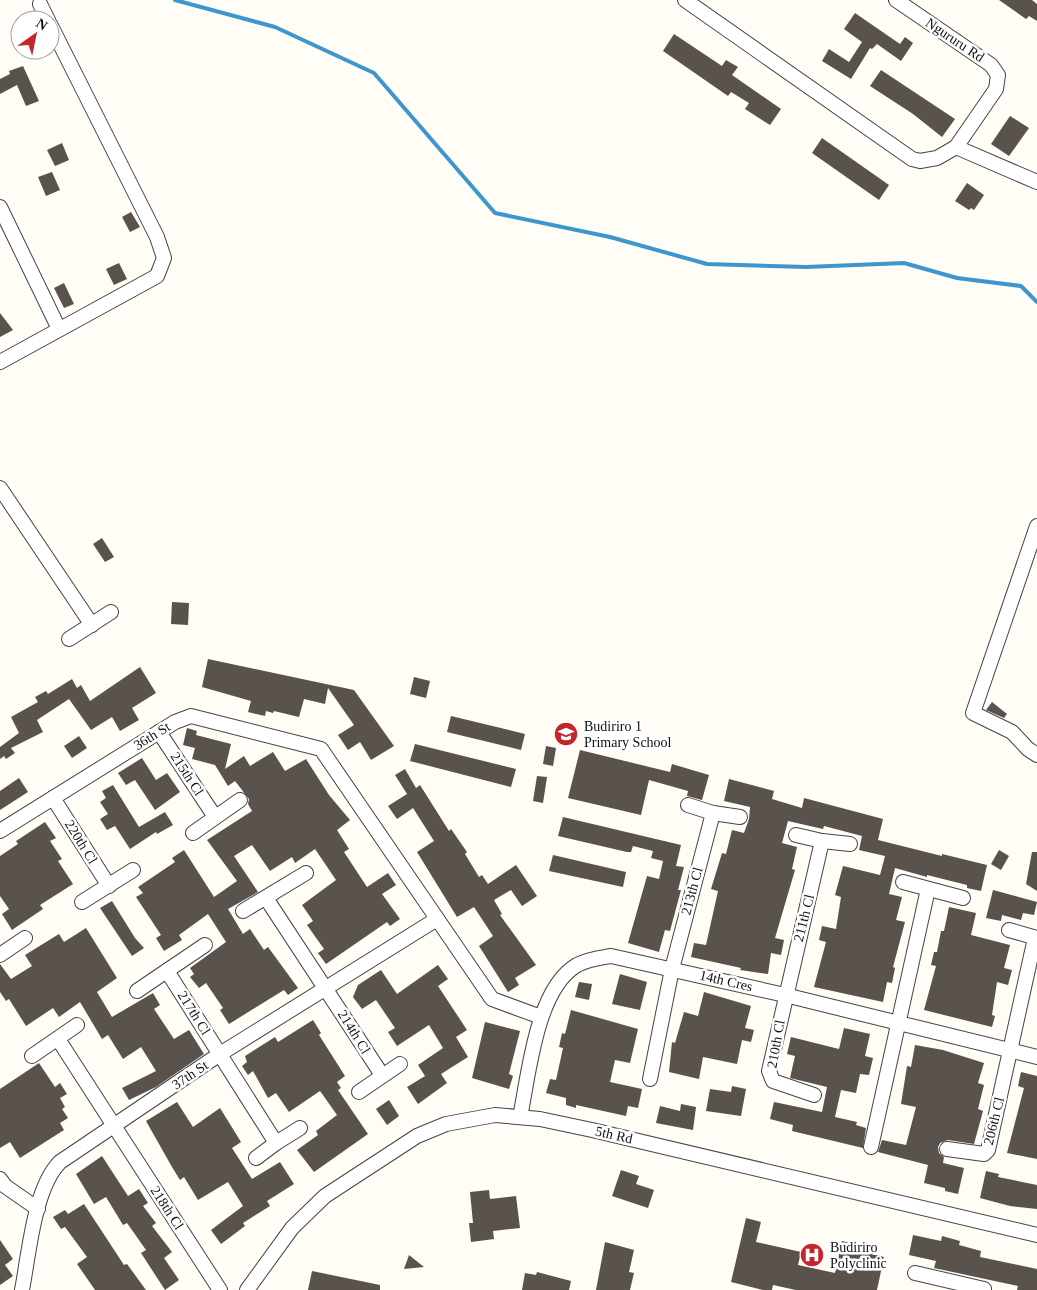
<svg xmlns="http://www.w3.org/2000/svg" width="1037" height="1290" font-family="'Times New Roman',serif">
	<rect width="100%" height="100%" fill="#fffdf5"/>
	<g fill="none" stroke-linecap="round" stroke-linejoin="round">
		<!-- stream -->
		<polyline stroke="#3f96cf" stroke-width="4" points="175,0 275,27 374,73 495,213 610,237 707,264 806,267 904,263 957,278 1021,286 1037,302"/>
	</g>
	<!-- building -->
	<g fill="#5a524d">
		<polygon points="999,0 1032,0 1037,4 1037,21 1029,16 1026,19"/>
		<polygon points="855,13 900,44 905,37 913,43 901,61 877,44 872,49 870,48 851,79 822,61 829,49 849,62 862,42 844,29"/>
		<polygon points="674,34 722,66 726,60 738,67 732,75 781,109 770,125 745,109 749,103 731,92 728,96 663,51"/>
		<polygon points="23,66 39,101 26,106 17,85 0,94 0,79 10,74 9,71"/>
		<polygon points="881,70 955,119 942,137 913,114 870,86"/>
		<polygon points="1010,116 1029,128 1009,156 991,144"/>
		<polygon points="822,138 889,185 879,200 812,153"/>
		<polygon points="62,143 69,160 55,166 47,150"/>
		<polygon points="52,172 60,190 46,196 38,177"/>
		<polygon points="967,183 984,195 974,210 971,208 969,210 955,201"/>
		<polygon points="131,212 140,227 130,232 122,217"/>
		<polygon points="119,263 127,279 114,285 106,269"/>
		<polygon points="64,283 74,304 64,308 54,288"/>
		<polygon points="0,313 13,330 0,337"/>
		<polygon points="102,538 114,557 105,562 93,544"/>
		<polygon points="172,602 189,603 188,625 171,624"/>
		<polygon points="208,659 354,690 394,746 371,760 360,742 348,750 338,735 354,725 328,688 325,704 304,699 299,717 274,711 273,713 266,711 265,716 248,712 251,701 202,687"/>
		<polygon points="140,667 156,693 132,708 139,720 120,731 112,717 91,730 69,699 37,720 43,732 11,748 15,753 6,759 4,756 0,759 0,747 19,733 11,717 38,702 35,697 46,691 48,694 72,679 77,688 81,685 90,701"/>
		<polygon points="414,677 430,681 426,698 410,694"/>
		<polygon points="992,702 1007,714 1004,718 986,710"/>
		<polygon points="451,716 525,734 521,750 447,732"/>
		<polygon points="187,728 197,731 196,735 231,744 225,769 244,756 250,766 273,752 285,771 306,759 329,795 350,820 337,830 349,849 344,852 367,887 388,873 396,885 382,894 400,919 390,926 387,922 326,964 318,953 324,949 307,925 313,921 302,905 336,880 315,849 295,863 292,857 270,871 252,845 234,856 258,892 228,909 243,934 250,929 264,950 268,947 298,988 288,995 284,990 229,1024 220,1010 223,1008 206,983 199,988 190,977 194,974 190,968 226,942 208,914 179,935 182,940 164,951 156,938 161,935 136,897 143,893 138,887 175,862 172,858 184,850 214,897 237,881 207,840 252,811 248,804 249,799 235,781 228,786 215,765 192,759 195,748 183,745"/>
		<polygon points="79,736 87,748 72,758 64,746"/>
		<polygon points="415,744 516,769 511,787 410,761"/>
		<polygon points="546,746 556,748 553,766 543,764"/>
		<polygon points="580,750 670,772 672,764 709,775 702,800 687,796 688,791 649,780 641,815 568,798"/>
		<polygon points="142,758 156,780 167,773 180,792 155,810 135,780 126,785 118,773"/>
		<polygon points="405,769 416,788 420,785 449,831 451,829 467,852 465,854 479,877 482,875 488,884 516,865 537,896 522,906 511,890 494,900 502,914 500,915 536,965 515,978 519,985 508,992 479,946 493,936 474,907 457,917 417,852 434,841 413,808 397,819 388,806 407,794 395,775"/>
		<polygon points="537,776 547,777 543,803 533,801"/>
		<polygon points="19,778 28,792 0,810 0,791"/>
		<polygon points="729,779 774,791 772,799 802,808 804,798 883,819 878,840 942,856 942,854 987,865 981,891 967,888 967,885 927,875 927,877 895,868 889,894 902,897 896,920 905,922 893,967 895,968 892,983 887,982 883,1002 814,987 826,942 819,940 822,926 836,929 841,897 835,895 843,866 880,875 885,856 859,850 862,836 824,826 823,829 788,821 782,843 797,847 792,869 795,870 775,938 784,940 781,955 771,953 768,974 740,970 741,968 691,957 694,943 706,945 718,891 711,889 722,853 726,854 732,830 744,833 749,819 750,807 724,801"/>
		<polygon points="113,785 139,827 165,812 173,825 157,834 156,832 130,849 115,826 107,830 100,819 108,814 100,802 106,798 102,791"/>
		<polygon points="563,817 681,845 676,866 684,867 678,890 681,890 670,931 665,930 659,952 628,943 647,876 659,879 663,861 651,858 653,851 633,846 631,852 627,852 558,836"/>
		<polygon points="45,822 56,838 50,841 62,859 58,861 73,884 40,905 43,909 12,930 2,914 9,909 0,896 0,856 18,844 16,841"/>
		<polygon points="999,850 1009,856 1001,870 991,864"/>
		<polygon points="1032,852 1037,852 1037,891 1026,884"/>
		<polygon points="553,855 626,872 623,887 549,871"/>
		<polygon points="993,890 1037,902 1034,915 1023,913 1021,920 1002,915 1001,921 986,918"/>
		<polygon points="112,901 135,938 144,948 132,956 100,908"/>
		<polygon points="949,907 976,913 971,935 1010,945 1004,968 1012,970 1008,985 997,982 992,1015 995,1016 992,1027 924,1010 936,966 931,965 934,952 937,952 941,931 944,931"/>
		<polygon points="86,928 117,978 97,992 112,1017 153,993 160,1005 154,1009 174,1039 189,1030 204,1054 156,1087 129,1100 122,1088 156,1071 141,1047 123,1059 108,1035 102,1039 80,1002 59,1017 53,1008 26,1026 9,999 6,1001 0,992 0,964 11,979 32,966 25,955 59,934 64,942"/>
		<polygon points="438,965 448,979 438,986 467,1030 456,1037 468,1057 441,1074 447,1083 418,1104 407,1087 425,1076 418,1065 443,1048 429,1025 397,1046 388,1032 395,1028 376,1000 362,1009 353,997 358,985 381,970 397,994"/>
		<polygon points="620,974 647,982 640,1010 612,1004"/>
		<polygon points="579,982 592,984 589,1000 575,997"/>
		<polygon points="704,992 751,1006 745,1028 754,1030 751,1042 742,1040 737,1064 703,1057 699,1079 669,1072 672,1042 675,1043 684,1012 698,1016"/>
		<polygon points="571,1010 638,1029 630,1063 615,1060 610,1082 642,1089 638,1108 628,1106 626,1116 576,1105 576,1108 566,1105 566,1098 546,1093 550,1079 556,1080 563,1048 559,1047 562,1033 565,1034"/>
		<polygon points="313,1020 321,1033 319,1035 345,1076 337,1082 341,1088 338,1090 368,1134 314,1172 297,1150 318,1135 316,1131 337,1115 325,1098 320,1091 289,1112 276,1093 268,1098 253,1071 248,1075 242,1066 247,1062 245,1056 275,1037 278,1042"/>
		<polygon points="485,1022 520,1031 509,1074 513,1076 509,1089 472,1078"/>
		<polygon points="844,1028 870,1034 865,1056 873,1058 869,1075 860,1074 856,1093 841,1090 835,1117 857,1122 856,1125 866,1128 863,1148 792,1131 793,1125 770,1119 774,1102 822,1112 827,1087 790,1078 795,1056 787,1054 791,1037 839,1049"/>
		<polygon points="915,1045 943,1050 984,1063 978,1083 984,1085 978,1109 983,1111 974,1144 948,1140 940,1143 938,1147 939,1153 944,1157 943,1163 964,1168 958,1194 945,1191 945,1188 924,1183 928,1165 878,1152 882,1140 906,1145 916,1107 901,1104 907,1066 911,1067"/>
		<polygon points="39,1063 55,1087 60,1083 67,1094 60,1098 65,1107 62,1109 68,1118 60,1123 64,1130 20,1158 10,1142 0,1148 0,1089"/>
		<polygon points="1021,1072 1037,1076 1037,1159 1007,1153 1024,1088 1018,1086"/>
		<polygon points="732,1086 746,1089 741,1116 706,1111 710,1089 731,1092"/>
		<polygon points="389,1100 399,1116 387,1125 376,1109"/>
		<polygon points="177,1102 193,1127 220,1108 241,1142 232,1148 252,1179 280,1162 294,1184 267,1201 270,1206 243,1223 245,1226 221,1244 211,1230 243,1206 228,1182 198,1200 184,1177 180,1180 172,1167 146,1121"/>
		<polygon points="681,1104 696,1107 693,1130 656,1123 660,1106 680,1111"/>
		<polygon points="102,1156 128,1196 139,1189 148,1203 143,1206 156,1223 152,1226 172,1252 164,1258 179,1280 165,1290 141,1253 146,1250 127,1223 123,1225 106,1197 94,1204 76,1174"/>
		<polygon points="621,1170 639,1176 636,1184 654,1190 648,1208 612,1196"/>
		<polygon points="986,1171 999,1174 998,1177 1037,1185 1037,1209 1010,1206 980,1198"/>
		<polygon points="489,1190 490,1199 516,1196 520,1228 493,1231 494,1239 471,1242 469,1223 473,1223 470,1192"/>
		<polygon points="84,1204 124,1265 127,1264 146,1290 95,1290 77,1264 87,1257 65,1227 61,1229 53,1217 65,1210 68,1214"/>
		<polygon points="746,1218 761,1222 756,1242 801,1252 798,1265 835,1273 842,1241 869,1247 867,1253 884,1257 877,1290 796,1290 773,1285 772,1290 763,1290 731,1282"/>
		<polygon points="913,1235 941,1241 942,1236 960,1241 959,1245 981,1251 980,1257 1037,1269 1037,1290 1017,1290 1018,1286 934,1268 936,1261 909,1255"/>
		<polygon points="0,1240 13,1259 5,1265 13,1276 0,1285"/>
		<polygon points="605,1242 634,1250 629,1272 634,1273 630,1290 596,1290"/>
		<polygon points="409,1255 424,1267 404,1269"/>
		<polygon points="312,1271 380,1285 380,1290 308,1290"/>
		<polygon points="537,1272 571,1281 569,1290 522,1290 525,1273 536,1275"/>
	</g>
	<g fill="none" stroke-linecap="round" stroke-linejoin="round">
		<!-- minor casing -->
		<g stroke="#444" stroke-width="16">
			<g id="minor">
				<polyline points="685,0 912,159 920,161 937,158 956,147 996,89 998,75 991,65 896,0"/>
				<polyline points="40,4 48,20"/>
				<polyline points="956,147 1037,182"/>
				<polyline points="0,207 59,329"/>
				<polyline points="0,362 157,276 164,258 157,237 50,24"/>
				<polyline points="0,488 92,625"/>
				<polyline points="1037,526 973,713 1012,732 1028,749 1037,755"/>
				<polyline points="69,639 111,612"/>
				<polyline points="159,732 215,817"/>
				<polyline points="53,798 109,886"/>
				<polyline points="688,805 713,813"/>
				<polyline points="0,831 175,722 191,716 321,749 492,999 541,1017"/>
				<polyline points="193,833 240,800"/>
				<polyline points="796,835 822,841 769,1071 773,1081 814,1095"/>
				<polyline points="822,841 850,844"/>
				<polyline points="903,882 963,898"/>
				<polyline points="266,898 382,1075"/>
				<polyline points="82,902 133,870"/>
				<polyline points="243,911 306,873"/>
				<polyline points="1009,930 1037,938"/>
				<polyline points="0,955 25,938"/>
				<polyline points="167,971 276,1143 300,1128"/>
				<polyline points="137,991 205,945"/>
				<polyline points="58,1039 220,1290"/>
				<polyline points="32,1056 77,1025"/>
				<polyline points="650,1079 672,969 713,813 740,817"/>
				<polyline points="359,1092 400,1064"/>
				<path d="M520,1117C529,1074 536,989 577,965C588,959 599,958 611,956L785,995L1037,1057"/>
				<polyline points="871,1147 928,889"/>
				<polyline points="947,1149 984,1154 988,1150 1035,938"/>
				<polyline points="256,1158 276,1143"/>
				<polyline points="0,1179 5,1186 38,1209"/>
				<polyline points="915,1273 984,1289"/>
				<path d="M22,1290C29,1254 34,1188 60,1162L220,1054L437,919"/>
				<polyline points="247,1290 292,1228 325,1196 417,1136 446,1124 495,1115 540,1119 592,1130 1037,1235"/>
			</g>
		</g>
		<!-- minor -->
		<use href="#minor" stroke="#fff" stroke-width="14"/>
	</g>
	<!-- icons -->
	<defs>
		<g id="school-disc" transform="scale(1.25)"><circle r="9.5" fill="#c4262e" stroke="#fff"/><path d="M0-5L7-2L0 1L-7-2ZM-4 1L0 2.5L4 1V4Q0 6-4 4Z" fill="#fff"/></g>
		<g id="hospital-disc" transform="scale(1.25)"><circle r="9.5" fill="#c4262e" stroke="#fff"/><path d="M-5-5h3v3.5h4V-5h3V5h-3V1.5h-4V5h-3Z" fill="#fff"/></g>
	</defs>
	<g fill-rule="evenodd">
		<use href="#school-disc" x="566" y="734"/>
		<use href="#hospital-disc" x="812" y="1255"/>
	</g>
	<g text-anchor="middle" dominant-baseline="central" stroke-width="5" stroke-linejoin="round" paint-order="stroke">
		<!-- street labels -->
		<g font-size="14" fill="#111" stroke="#fff">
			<text transform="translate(955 40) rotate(34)">Ngururu Rd</text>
			<text transform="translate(152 736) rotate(-32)">36th St</text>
			<text transform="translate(187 774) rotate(57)">215th Cl</text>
			<text transform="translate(81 842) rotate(58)">220th Cl</text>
			<text transform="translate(692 891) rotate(-75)">213th Cl</text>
			<text transform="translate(804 918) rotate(-76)">211th Cl</text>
			<text transform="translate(726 981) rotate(13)">14th Cres</text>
			<text transform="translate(194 1013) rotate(58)">217th Cl</text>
			<text transform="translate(354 1032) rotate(58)">214th Cl</text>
			<text transform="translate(776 1044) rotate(-80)">210th Cl</text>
			<text transform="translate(190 1075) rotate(-34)">37th St</text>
			<text transform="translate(994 1121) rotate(-76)">206th Cl</text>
			<text transform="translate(614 1135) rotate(13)">5th Rd</text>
			<text transform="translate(167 1208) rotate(57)">218th Cl</text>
		</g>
		<!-- poi labels -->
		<g font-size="14" fill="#111" stroke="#fff" text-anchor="start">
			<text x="584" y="726">Budiriro 1<tspan x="584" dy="16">Primary School</tspan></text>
			<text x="830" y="1247">Budiriro<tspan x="830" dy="16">Polyclinic</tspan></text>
		</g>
	</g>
	<!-- north arrow -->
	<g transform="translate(35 35) rotate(33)"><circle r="24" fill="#ffffff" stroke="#a0a0a0"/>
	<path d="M0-4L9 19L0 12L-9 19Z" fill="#c4262e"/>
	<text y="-8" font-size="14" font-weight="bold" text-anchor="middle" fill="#111111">N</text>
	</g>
</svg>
